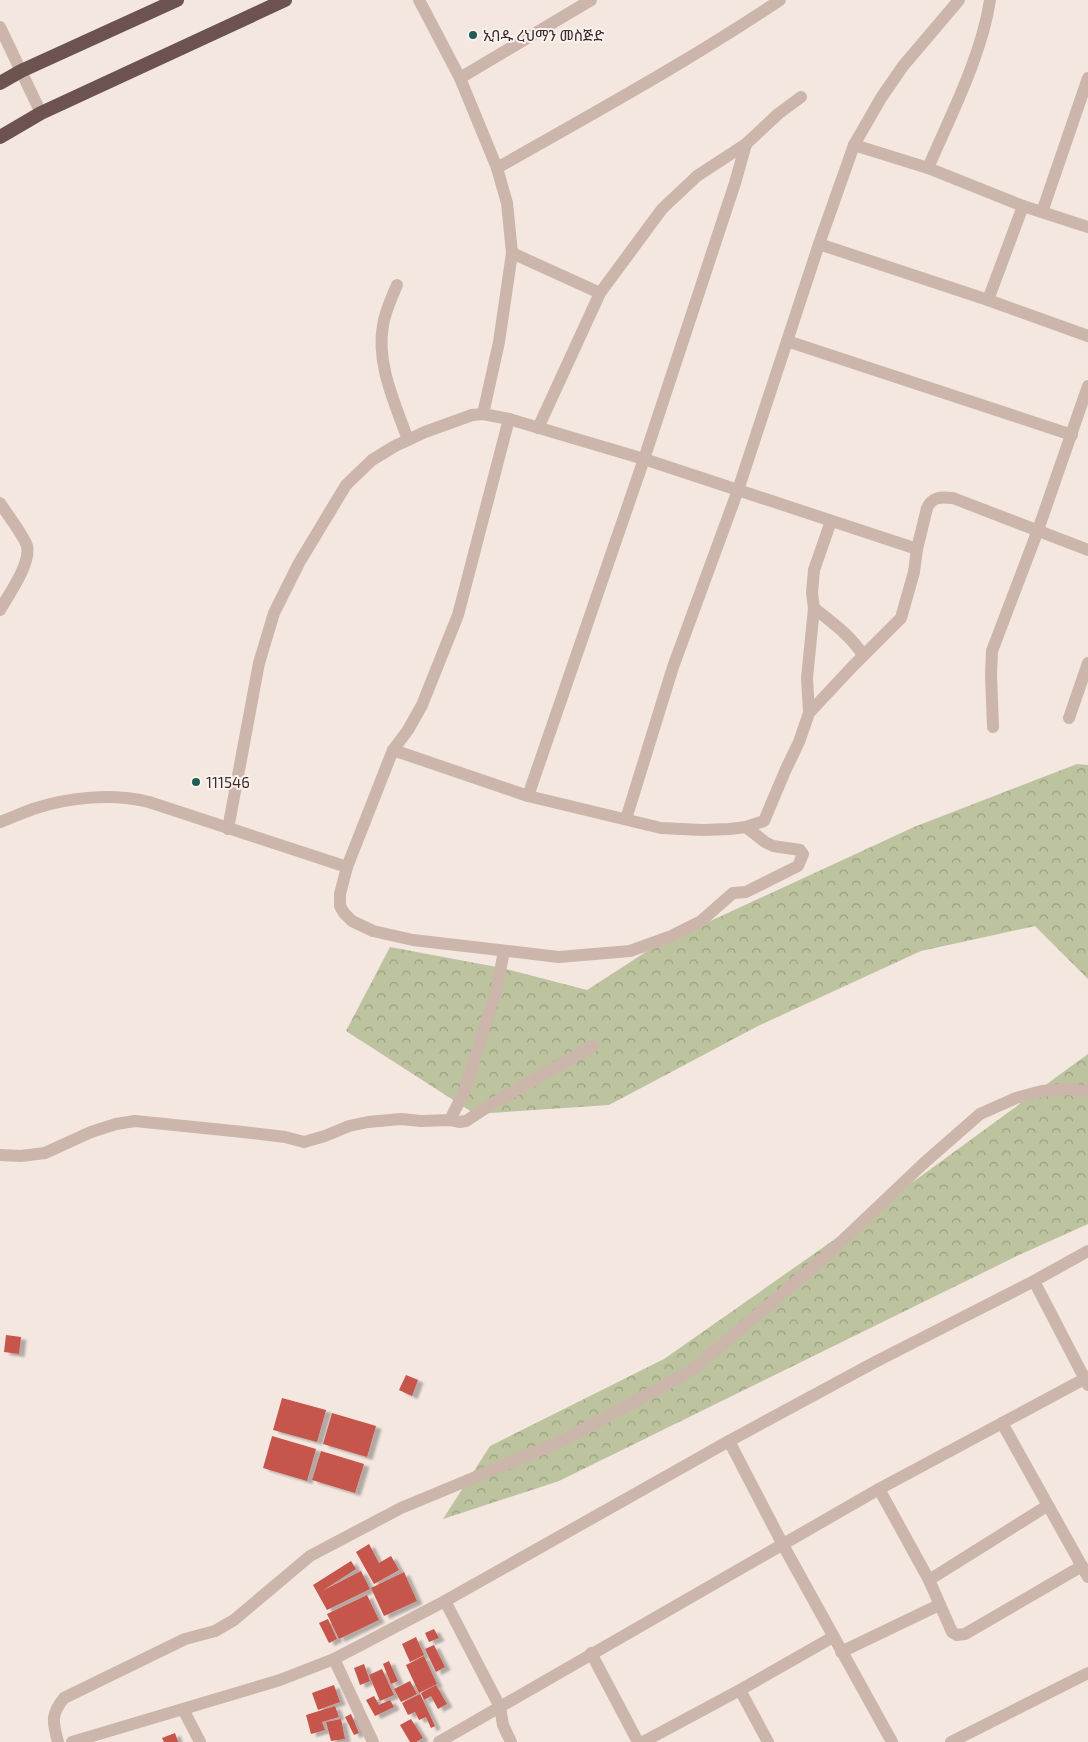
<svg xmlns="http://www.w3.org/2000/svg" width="1088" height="1742" font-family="'Exo 2','Noto Sans Ethiopic',sans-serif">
	<defs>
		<pattern id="forest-crowns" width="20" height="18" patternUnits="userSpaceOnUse" patternTransform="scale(1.25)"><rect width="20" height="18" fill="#bdc39f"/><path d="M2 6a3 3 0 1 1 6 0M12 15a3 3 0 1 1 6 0" fill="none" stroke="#9b9f82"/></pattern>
		<filter id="shadow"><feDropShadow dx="5.5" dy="3" stdDeviation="1" flood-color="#0004"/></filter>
	</defs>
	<rect width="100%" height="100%" fill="#f3e7e0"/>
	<!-- forest -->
	<g fill="url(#forest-crowns)">
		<polygon points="1077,764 1088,765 1088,979 1035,926 921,951 758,1026 609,1105 475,1114 346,1031 390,947 502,968 587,990 652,948 914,827"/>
		<polygon points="1088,1054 1088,1224 1019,1255 559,1481 443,1519 490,1446 664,1359 828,1244"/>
	</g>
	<!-- building -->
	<g fill="#c6544b" filter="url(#shadow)">
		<polygon points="6,1335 21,1337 19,1354 4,1352"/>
		<polygon points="406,1375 418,1380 412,1396 399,1390"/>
		<polygon points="282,1398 326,1410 317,1442 273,1430"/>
		<polygon points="332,1413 376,1426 367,1457 323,1444"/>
		<polygon points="272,1436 316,1449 307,1481 263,1468"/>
		<polygon points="321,1451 364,1464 355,1493 312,1480"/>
		<polygon points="369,1544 379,1563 391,1556 399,1570 374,1584 356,1552"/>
		<polygon points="351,1561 356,1569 322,1591 361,1571 370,1589 327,1610 313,1585"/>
		<polygon points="404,1572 417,1601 384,1616 371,1588"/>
		<polygon points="367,1595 379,1620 339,1639 327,1614"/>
		<polygon points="328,1619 337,1639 329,1643 319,1623"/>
		<polygon points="434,1629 439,1638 429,1642 425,1633"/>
		<polygon points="416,1637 424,1655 410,1662 402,1644"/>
		<polygon points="434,1645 445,1667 436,1672 425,1649"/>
		<polygon points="424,1656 437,1684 419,1693 406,1665"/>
		<polygon points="389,1661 398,1681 391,1684 383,1664"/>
		<polygon points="364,1664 370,1681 360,1685 354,1668"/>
		<polygon points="382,1669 394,1695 380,1701 369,1675"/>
		<polygon points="410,1681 417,1694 401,1702 394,1689"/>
		<polygon points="334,1685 340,1702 318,1710 312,1693"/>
		<polygon points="436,1685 447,1704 438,1709 431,1696 424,1700 421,1693"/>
		<polygon points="420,1694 435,1726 431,1728 426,1717 419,1720 415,1712 408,1715 402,1703"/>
		<polygon points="374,1696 379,1705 390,1700 394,1707 375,1716 366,1700"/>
		<polygon points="335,1706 339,1717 322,1722 325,1730 311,1734 306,1715"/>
		<polygon points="351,1714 359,1733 354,1735 345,1717"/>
		<polygon points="341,1719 345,1739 331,1741 326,1722"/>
		<polygon points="411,1719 423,1738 416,1742 410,1742 400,1725"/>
		<polygon points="175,1733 178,1742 164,1742 162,1738"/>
	</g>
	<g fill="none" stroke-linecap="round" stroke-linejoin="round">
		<!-- minor -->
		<g stroke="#ccb5ab" stroke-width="12">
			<polyline points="419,0 460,78 497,168 507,203 512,253 499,342 483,414"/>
			<polyline points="0,27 41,113"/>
			<polyline points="460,78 591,0"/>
			<polyline points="854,145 928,168 1023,206 1088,227"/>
			<path d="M497,168C592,114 689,61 780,0"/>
			<path d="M928,168C950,117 982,55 990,0"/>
			<polyline points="1042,212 1088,78"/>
			<polyline points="819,244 988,300 1088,336"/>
			<polyline points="512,253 600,293"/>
			<path d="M397,285C392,297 385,311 383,325C376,364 395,403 408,440"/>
			<polyline points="988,300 1023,206"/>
			<polyline points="787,341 1072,435"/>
			<polyline points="509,419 458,615 422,705 408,730 393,750 347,867 340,894 340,906 344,913 352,921 373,931 413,940 559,957 630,951 669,937 701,921 733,893 746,892 798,866 803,854 800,850 773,846 765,842 746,827"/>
			<polyline points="538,428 600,293 662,209 697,176 746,144 778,114 801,97"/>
			<path d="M0,503C7,514 24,536 27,546C31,564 9,594 0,610"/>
			<path d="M814,608C832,622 851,636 863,655"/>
			<polyline points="809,713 807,678 814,608 812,593 814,570 831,521"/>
			<polyline points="1069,718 1088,663"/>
			<polyline points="993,727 991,675 992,651 1038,530 1088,386"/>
			<path d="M393,750L528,796L661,828L702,830L729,829L746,827L764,821L786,769L799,742L809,713L853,666L901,618L914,572L917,549L927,508C933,496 941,497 953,498L1088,550"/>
			<polyline points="528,796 644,459 735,183 746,144"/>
			<polyline points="626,819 673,667 738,490 819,244 854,145 881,98 903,66 959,0"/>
			<path d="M0,822C11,818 22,813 33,809C69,797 112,793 149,802L347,867"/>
			<polyline points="228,829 259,663 274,613 299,563 346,485 372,460 395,446 425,432 472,415 483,414 509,419 644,459 917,549"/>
			<polyline points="450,1120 465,1090 497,988 504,951"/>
			<polyline points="0,1155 21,1156 45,1153 91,1132 116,1124 135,1121 243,1132 285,1137 304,1142 325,1136 349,1126 368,1122 401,1119 421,1121 450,1120 459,1122 466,1121 492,1104 593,1046"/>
			<polyline points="1034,1281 1088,1385"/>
			<polyline points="1002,1423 1088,1577"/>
			<polyline points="729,1441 783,1545 892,1742"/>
			<polyline points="879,1489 929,1580 952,1632 957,1635 965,1634 1082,1566"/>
			<polyline points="929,1580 1047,1506"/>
			<polyline points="445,1601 500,1707 503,1725 511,1742"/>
			<polyline points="841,1652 939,1605"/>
			<polyline points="591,1653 638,1742"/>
			<polyline points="334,1659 373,1742"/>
			<polyline points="740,1690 768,1742"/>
			<polyline points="183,1709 200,1742"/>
			<path d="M58,1742C53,1723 50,1715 64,1698L185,1639L215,1631L234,1620L310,1556L401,1508L560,1442L691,1371L825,1257L924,1163L980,1114L1016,1098L1042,1091L1065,1089L1088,1091"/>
			<polyline points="72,1742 280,1680 334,1659 445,1601 729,1441 877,1361 1034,1281 1088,1251"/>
			<polyline points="439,1742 879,1489 1088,1377"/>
			<polyline points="643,1742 740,1690 833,1637"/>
			<polyline points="951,1742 1088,1673"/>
		</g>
		<!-- trunk -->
		<g stroke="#6c534f" stroke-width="14">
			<polyline points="0,83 21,71 177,0"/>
			<polyline points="0,137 41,113 285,0"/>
		</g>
	</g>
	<!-- markers -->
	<g fill="#1f5c56" stroke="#fbf2ed" stroke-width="2">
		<circle cx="473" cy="35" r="5"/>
		<circle cx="196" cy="782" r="5"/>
	</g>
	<g text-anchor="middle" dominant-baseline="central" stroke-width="4" stroke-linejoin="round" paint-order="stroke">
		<!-- poi labels -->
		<g font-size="15" fill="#3a2d2b" stroke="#fbf2ed" text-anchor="start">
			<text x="483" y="35">ኢባዱ ረህማን መስጅድ</text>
			<text x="206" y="782">111546</text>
		</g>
	</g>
</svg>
